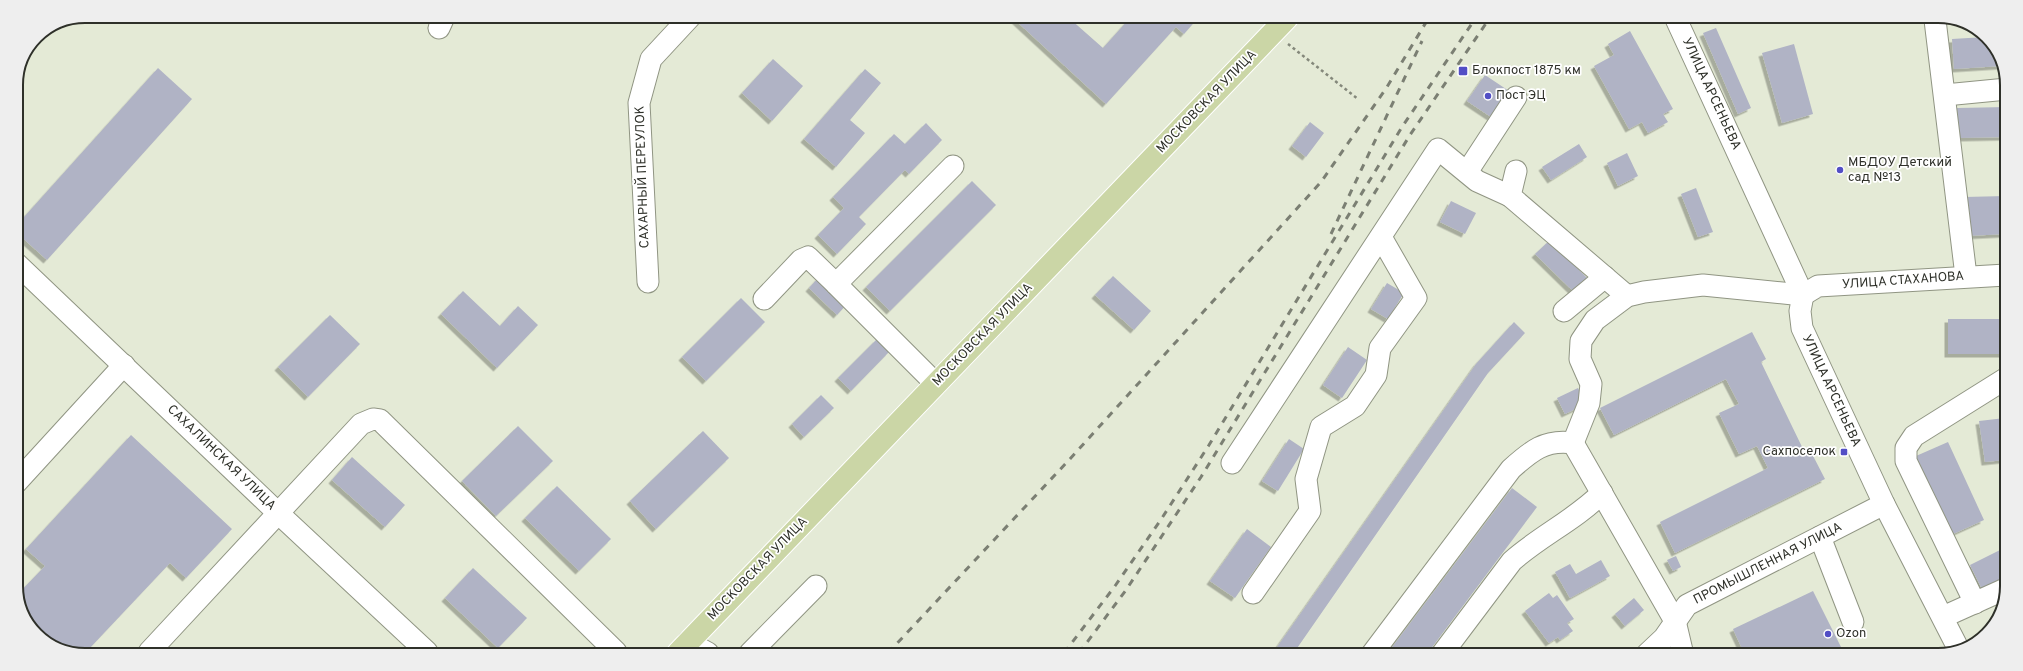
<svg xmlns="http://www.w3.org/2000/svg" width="2023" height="671" font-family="Overpass,sans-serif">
	<defs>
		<filter id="shadow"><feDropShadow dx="-3.5" dy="3.5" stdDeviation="0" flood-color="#0004"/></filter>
	</defs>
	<rect width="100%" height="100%" fill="#e4ead6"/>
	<!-- building -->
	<g fill="#b0b3c5" filter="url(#shadow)">
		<polygon points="1013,18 1069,18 1103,48 1130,18 1198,18 1184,34 1176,27 1106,104"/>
		<polygon points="1716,28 1751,108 1738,114 1703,33"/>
		<polygon points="1630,31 1673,109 1663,114 1668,122 1648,133 1642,122 1629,129 1594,66 1614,55 1608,44"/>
		<polygon points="1985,37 1992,43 2001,66 1954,69 1952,39"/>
		<polygon points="1794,44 1813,114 1782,123 1762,53"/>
		<polygon points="773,59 803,86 772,121 742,93"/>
		<polygon points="158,68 192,99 47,260 16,232 16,226"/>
		<polygon points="865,69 881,83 850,120 865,133 836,167 804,139"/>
		<polygon points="1485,75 1509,91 1491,117 1467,101"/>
		<polygon points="2007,107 2006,137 1958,138 1957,108"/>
		<polygon points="1310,122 1324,133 1306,157 1292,146"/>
		<polygon points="926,123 942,140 909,174 905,170 859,217 866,224 837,254 818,235 844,208 833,197 894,134 905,144"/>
		<polygon points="1579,144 1587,157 1551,180 1542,167"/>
		<polygon points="1627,153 1638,176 1618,186 1607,163"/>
		<polygon points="972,181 996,205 890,311 866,287"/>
		<polygon points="1696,188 1713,232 1698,237 1681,194"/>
		<polygon points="2006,196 2006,234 1966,236 1964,197"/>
		<polygon points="1451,201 1476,213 1465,234 1440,222"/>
		<polygon points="1550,240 1590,281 1576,294 1535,254"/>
		<polygon points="1113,276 1151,311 1134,330 1095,295"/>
		<polygon points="819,277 847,304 837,315 809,288"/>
		<polygon points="1387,283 1404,293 1388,319 1371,309"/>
		<polygon points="463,291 500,326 518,306 538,325 497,368 441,314"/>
		<polygon points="741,298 765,322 706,381 682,357"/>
		<polygon points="330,315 360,344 308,397 278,367"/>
		<rect x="1948" y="319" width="57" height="35"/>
		<polygon points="1514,322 1525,333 1488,373 1293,654 1281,654 1275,650 1476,364"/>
		<polygon points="1752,332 1766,359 1761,362 1804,451 1809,448 1825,479 1675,553 1660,522 1768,468 1757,446 1739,454 1719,413 1739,404 1726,379 1614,435 1600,408"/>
		<polygon points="877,339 889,352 851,391 838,378"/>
		<polygon points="1348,347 1367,360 1342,398 1323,385"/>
		<polygon points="1578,388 1586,404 1565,414 1557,398"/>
		<polygon points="821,395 834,408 804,437 792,424"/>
		<polygon points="2005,418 2004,460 1985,462 1979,421"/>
		<polygon points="518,426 553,461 496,516 462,481"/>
		<polygon points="703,431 729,458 656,529 630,501"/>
		<polygon points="131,435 232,529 186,578 170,563 87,651 63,651 31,628 18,594 45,566 26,549"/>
		<polygon points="1289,439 1304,449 1278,491 1262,481"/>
		<polygon points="1948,442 1984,520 1953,534 1916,456"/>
		<polygon points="352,457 405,505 385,527 332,480"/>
		<polygon points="557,486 611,539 579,571 525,518"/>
		<polygon points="1512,488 1537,507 1427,654 1387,654"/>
		<polygon points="1247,529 1271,547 1235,598 1210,581"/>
		<polygon points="2004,548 2004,584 1984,593 1970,565"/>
		<polygon points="1676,556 1681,567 1673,571 1667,560"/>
		<polygon points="1601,560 1610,576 1570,598 1555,572 1570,564 1576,574"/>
		<polygon points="473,568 527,618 498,648 445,598"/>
		<polygon points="1813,591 1845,655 1745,655 1733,629"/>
		<polygon points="1549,593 1553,598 1557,595 1574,619 1567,623 1573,631 1560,640 1558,637 1549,643 1525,611"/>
		<polygon points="1634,598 1644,610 1625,626 1615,614"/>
	</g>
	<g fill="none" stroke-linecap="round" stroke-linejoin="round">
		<!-- minor casing -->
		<g stroke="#909583" stroke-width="23">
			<g id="minor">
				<polyline points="1676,19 1803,295 1800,311 1802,328 1884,504 1958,648"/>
				<polyline points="1935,20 1966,276"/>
				<polyline points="439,28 444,17"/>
				<polyline points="1945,95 2007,89"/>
				<polyline points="1516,171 1510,196 1627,296"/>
				<polyline points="1467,172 1516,97"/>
				<polyline points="16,263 278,513 427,652"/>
				<polyline points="648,282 639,103 651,59 690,17"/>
				<polyline points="1803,295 1818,286 2006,275"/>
				<polyline points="764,299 801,260 808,257 836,284"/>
				<polyline points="1564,311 1605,277"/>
				<polyline points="936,384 836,284 953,166"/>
				<polyline points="1573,443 1589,403 1591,384 1580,359 1581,341 1595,320 1627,296 1644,292 1703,285 1803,295"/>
				<polyline points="1232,463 1438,149 1477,181 1510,196"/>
				<polyline points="16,483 124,365"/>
				<polyline points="1820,537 1853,622"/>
				<polyline points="1253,593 1310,511 1306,479 1321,427 1355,406 1376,375 1380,348 1416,298 1381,237"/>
				<polyline points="1975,603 1906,461 1906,448 1914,436 2005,379"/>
				<polyline points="1943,617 2003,590"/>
				<polyline points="688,642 708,653"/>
				<polyline points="149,652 361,424 373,419 380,420 616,652"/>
				<polyline points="750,653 816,586"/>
				<path d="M1372,654L1511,469C1531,451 1545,439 1573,443L1675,621L1683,655"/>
				<path d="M1442,654L1512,561C1540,536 1575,520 1602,493"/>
				<polyline points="1647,654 1664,638 1687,605 1884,504"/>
			</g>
		</g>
		<!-- major casing -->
		<g stroke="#fff" stroke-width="24">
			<polyline id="major" points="678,653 1287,18"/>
		</g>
		<!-- path -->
		<polyline stroke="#84887b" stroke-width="2.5" stroke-dasharray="3 3" stroke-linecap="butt" points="1288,44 1358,99"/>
		<!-- minor -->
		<use href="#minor" stroke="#fff" stroke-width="21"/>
		<!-- major -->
		<use href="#major" stroke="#cbd6a6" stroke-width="22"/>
		<!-- rail -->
		<g stroke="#7b7f73" stroke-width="3" stroke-dasharray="7 7" stroke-linecap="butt">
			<polyline points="1331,234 1422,41"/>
			<polyline points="888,653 1069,460 1321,182 1387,87 1428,19"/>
			<polyline points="1064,653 1115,586 1162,518 1209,445 1402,127 1475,19"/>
			<polyline points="1079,653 1126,590 1201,477 1410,135 1489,19"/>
		</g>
	</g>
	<!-- markers -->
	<g fill="#524ec5" stroke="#fff" stroke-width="1.5">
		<rect x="1458" y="66" width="10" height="10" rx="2"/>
		<circle cx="1488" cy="96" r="4"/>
		<circle cx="1840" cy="170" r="4"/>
		<rect x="1840" y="448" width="8" height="8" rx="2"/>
		<circle cx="1828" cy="634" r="4"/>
	</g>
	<g text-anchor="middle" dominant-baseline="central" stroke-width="3.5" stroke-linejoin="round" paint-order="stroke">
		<!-- poi labels -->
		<g font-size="13" fill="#2e3029" stroke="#fff" text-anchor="start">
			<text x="1472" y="71">Блокпост 1875 км</text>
			<text x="1496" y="96">Пост ЭЦ</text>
			<text x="1848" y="163">МБДОУ Детский<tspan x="1848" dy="15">сад №13</tspan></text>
			<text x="1836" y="452" text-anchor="end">Сахпоселок</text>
			<text x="1836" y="634">Ozon</text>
		</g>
		<!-- street labels -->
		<g font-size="13" fill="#2e3029" stroke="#fff">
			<text transform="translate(1711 94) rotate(65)">УЛИЦА АРСЕНЬЕВА</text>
			<text transform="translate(1207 102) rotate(-46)">МОСКОВСКАЯ УЛИЦА</text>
			<text transform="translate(643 177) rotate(-92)">САХАРНЫЙ ПЕРЕУЛОК</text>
			<text transform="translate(1903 281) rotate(-4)">УЛИЦА СТАХАНОВА</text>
			<text transform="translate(983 335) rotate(-46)">МОСКОВСКАЯ УЛИЦА</text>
			<text transform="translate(1831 391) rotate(65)">УЛИЦА АРСЕНЬЕВА</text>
			<text transform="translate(221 458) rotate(44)">САХАЛИНСКАЯ УЛИЦА</text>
			<text transform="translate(1768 564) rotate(-27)">ПРОМЫШЛЕННАЯ УЛИЦА</text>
			<text transform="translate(758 569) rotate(-46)">МОСКОВСКАЯ УЛИЦА</text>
		</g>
	</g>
	<!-- crop -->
	<path d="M0 0H2023V671H0ZM85 23H1938A62 62 0 0 1 2000 85V586A62 62 0 0 1 1938 648H85A62 62 0 0 1 23 586V85A62 62 0 0 1 85 23Z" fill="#eee" fill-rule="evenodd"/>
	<path fill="none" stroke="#2e3029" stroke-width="2" d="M85 23H1938A62 62 0 0 1 2000 85V586A62 62 0 0 1 1938 648H85A62 62 0 0 1 23 586V85A62 62 0 0 1 85 23Z"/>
</svg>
